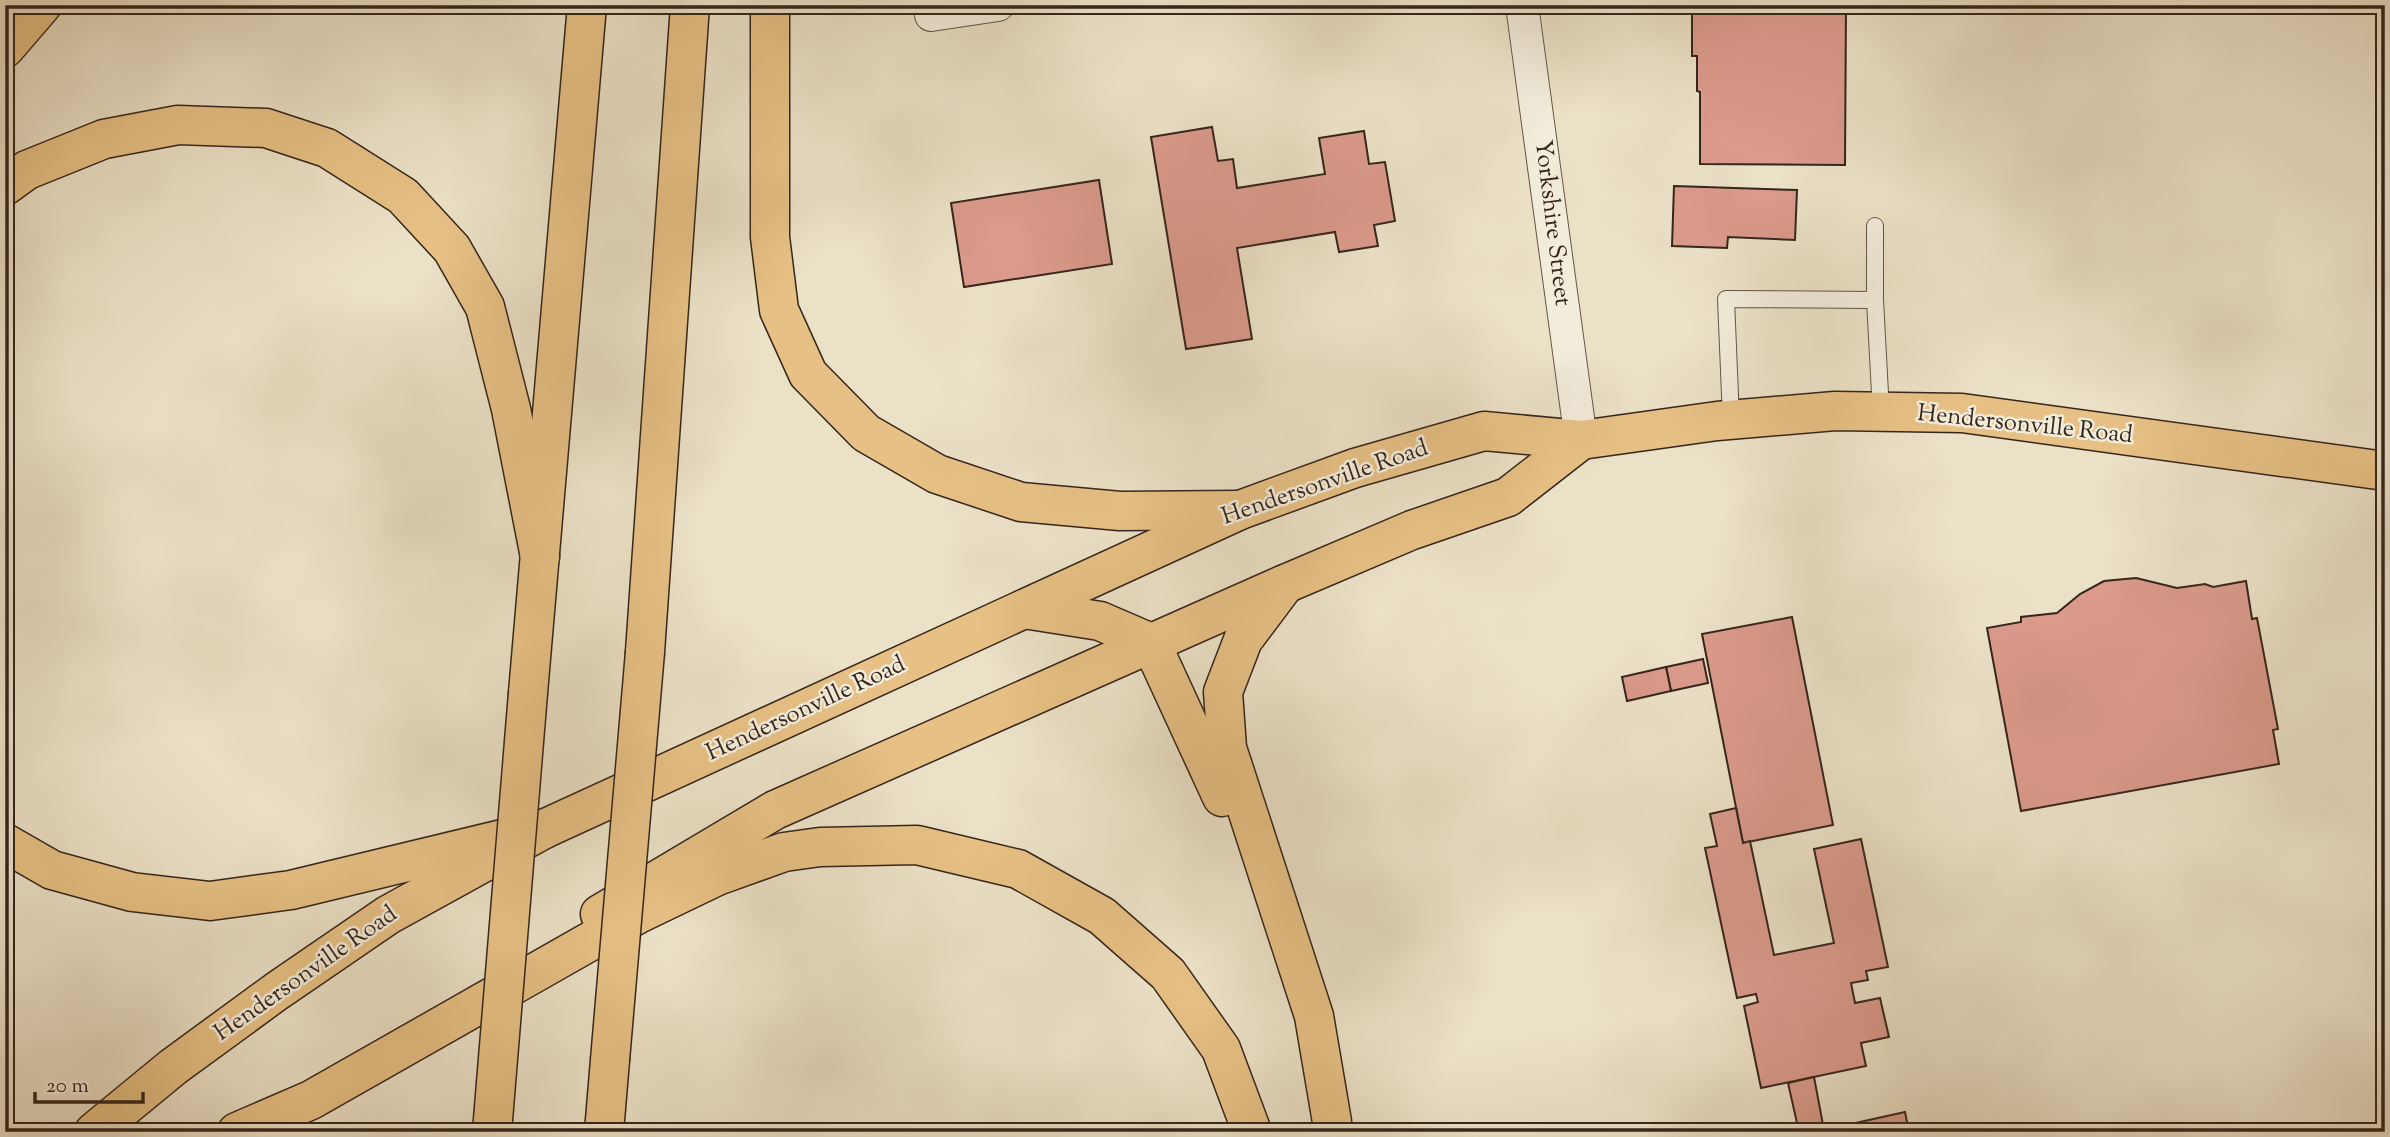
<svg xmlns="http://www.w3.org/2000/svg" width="2390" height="1137" font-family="'Sorts Mill Goudy',serif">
	<rect width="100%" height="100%" fill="#ebe1c7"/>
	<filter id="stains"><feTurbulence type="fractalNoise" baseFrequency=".00286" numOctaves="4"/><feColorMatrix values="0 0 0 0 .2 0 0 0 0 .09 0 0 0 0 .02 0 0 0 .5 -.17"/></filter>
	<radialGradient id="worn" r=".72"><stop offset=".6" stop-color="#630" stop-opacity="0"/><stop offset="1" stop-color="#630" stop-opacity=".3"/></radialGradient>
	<!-- building -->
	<g fill="#db9a8c" stroke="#36251c" stroke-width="2">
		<polygon points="1692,5 1846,5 1845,165 1700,164 1700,92 1697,91 1697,56 1692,56"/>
		<polygon points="1212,127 1218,161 1233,159 1237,188 1325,174 1319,138 1364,131 1369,164 1385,162 1395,221 1374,225 1378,246 1339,252 1335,232 1237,248 1252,339 1186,349 1151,137"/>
		<polygon points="1099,180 1112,264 964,287 951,203"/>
		<polygon points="1674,186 1797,190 1795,240 1728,237 1727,248 1672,246"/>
		<polygon points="2136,578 2177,588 2205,584 2213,587 2246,581 2252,619 2257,618 2278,729 2273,730 2279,764 2021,811 1987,628 2021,622 2021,617 2057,613 2080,594 2104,581"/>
		<polygon points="1792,617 1833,825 1743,843 1702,634"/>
		<polygon points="1703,659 1708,683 1671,691 1666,667"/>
		<polygon points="1666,667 1671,691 1627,701 1622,677"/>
		<polygon points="1736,808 1743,843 1750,841 1774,955 1834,943 1814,849 1861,839 1888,967 1866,971 1868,980 1851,983 1855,1003 1880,998 1889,1037 1861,1043 1866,1066 1761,1088 1744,1006 1758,1002 1756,994 1737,998 1705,848 1717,846 1710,814"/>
		<polygon points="1814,1077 1824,1130 1815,1132 1753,1132 1797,1123 1788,1083"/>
		<polygon points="1905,1112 1909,1132 1815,1132"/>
	</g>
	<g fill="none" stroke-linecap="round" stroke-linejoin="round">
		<!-- service casing -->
		<g stroke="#635447" stroke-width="18">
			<g id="service">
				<polyline points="1875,226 1875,300"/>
				<polyline points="1731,419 1726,299 1875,300 1881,412"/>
			</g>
		</g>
		<!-- minor casing -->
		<g stroke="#635447" stroke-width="34">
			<g id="minor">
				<polyline points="1522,5 1581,440"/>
				<polyline points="931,15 998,5"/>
			</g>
		</g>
		<!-- primary casing -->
		<g stroke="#36251c" stroke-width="41">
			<g id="primary">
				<polyline points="600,914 775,810 1285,584 1412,530 1508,497 1581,440"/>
				<polyline points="94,1132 173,1067 277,991 388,915 544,829 1240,510 1355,468 1484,431 1581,440 1717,421 1835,411 1962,413 2385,471"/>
			</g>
		</g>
		<!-- motorway casing -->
		<g stroke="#36251c" stroke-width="41">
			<g id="motorway">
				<polyline points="770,5 770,237 779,310 808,374 866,433 937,474 1021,502 1120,511 1240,510"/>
				<polyline points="5,48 42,5"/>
				<polyline points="5,186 27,170 104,139 178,125 266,128 327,148 403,196 452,249 485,307 511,409 540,557"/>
				<polyline points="1285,584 1243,640 1223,692 1227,748 1314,1016 1332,1122 1332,1132"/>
				<polyline points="1024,609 1100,621 1151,643 1222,797"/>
				<polyline points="645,652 690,5"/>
				<polyline points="528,693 587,5"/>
				<polyline points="5,843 52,870 132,892 210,901 291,890 544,829"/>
				<polyline points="237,1132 311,1100 640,913 717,876 784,852 820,847 917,845 1018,869 1102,916 1168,974 1221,1049 1252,1132"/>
				<polyline points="604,1132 610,1060"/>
			</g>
		</g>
		<!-- service -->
		<use href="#service" stroke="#f2ecdb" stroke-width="16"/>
		<!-- minor -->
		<use href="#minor" stroke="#f2ecdb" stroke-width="32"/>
		<!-- primary -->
		<use href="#primary" stroke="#e6c084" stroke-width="38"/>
		<!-- motorway -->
		<use href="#motorway" stroke="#e6c084" stroke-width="38"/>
		<!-- motorway-bridge casing -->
		<g stroke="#36251c" stroke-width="41" stroke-linecap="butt">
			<g id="motorway-bridge">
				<polyline points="610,1060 645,652"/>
				<polyline points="492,1132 528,693"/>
			</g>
		</g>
		<!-- motorway-bridge -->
		<use href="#motorway-bridge" stroke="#e6c084" stroke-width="38"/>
	</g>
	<g text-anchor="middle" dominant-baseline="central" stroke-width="5" stroke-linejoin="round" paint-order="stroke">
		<!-- street labels -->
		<g font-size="24" fill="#36251c" stroke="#f2ecdb">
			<text transform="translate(1552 223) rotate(83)">Yorkshire Street</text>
			<text transform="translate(2025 425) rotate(6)">Hendersonville Road</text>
			<text transform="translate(1325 483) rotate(-19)">Hendersonville Road</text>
			<text transform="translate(806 709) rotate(-25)">Hendersonville Road</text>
			<text transform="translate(306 974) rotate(-35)">Hendersonville Road</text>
		</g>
	</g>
	<!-- margin -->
	<rect width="2390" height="1137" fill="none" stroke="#ebe1c7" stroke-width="28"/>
	<rect x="7" y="7" width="2376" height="1123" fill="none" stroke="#36251c" stroke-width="3.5"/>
	<rect x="14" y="14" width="2362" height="1109" fill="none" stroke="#36251c" stroke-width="2"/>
	<!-- scale -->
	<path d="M35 1092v10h108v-10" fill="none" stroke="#36251c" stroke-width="3.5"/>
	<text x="46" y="1092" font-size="21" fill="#36251c" stroke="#f2ecdb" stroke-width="5" paint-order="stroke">20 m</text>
	<rect width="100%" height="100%" filter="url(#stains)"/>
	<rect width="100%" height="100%" fill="url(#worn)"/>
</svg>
